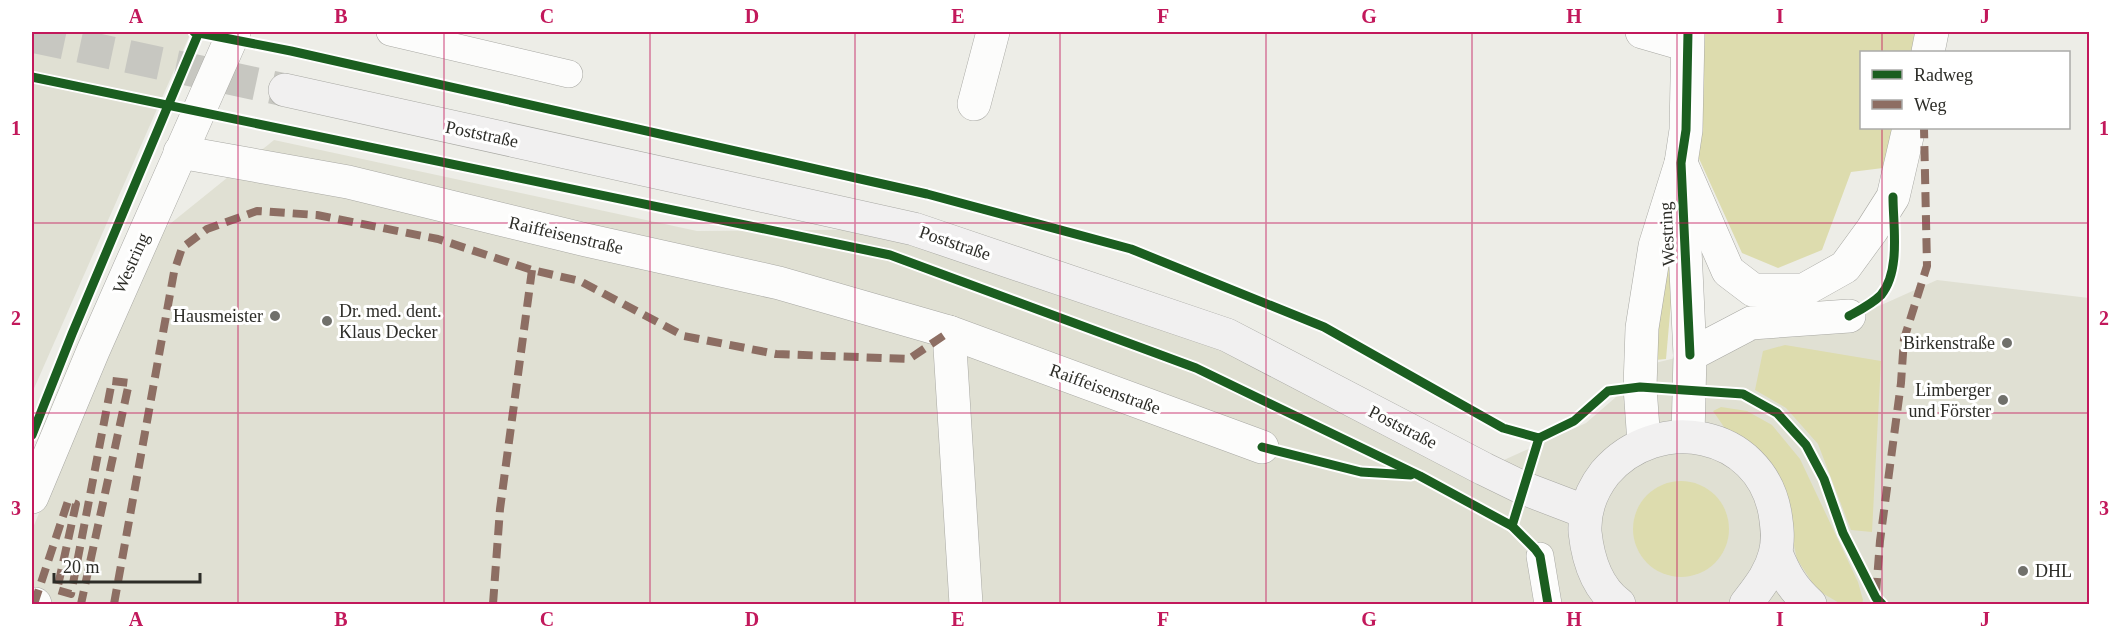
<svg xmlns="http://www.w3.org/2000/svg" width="2121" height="636" font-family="Georgia,serif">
	<rect width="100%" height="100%" fill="#edede7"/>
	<!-- built -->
	<g fill="#e0e0d3">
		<polygon points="32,32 191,32 32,393"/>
		<polygon points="274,140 697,231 914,229 1223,338 1484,469 1586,423 1655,363 1781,332 1819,333 1937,280 2089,298 2089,604 32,604 32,530 155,236"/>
	</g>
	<!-- green -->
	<g fill="#dddcae">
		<polygon points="1688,32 1932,32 1928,52 1862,52 1862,128 1909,128 1899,166 1851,172 1822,250 1778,268 1742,253 1686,130"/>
		<polygon points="1662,256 1675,257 1666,359 1655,360"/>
		<polygon points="1785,345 1881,361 1872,532 1851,530 1818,444 1786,408 1755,390 1763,351"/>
		<polygon points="1721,407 1747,411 1772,425 1800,459 1858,582 1863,600 1862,604 1841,604 1817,590 1797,559 1785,504 1743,442 1724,427 1713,411"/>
		<circle cx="1681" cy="529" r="48"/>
	</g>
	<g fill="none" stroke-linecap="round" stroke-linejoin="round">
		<!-- secondary-tunnel -->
		<polyline stroke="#c7c7c1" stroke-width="33" stroke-dasharray="33 16" stroke-linecap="butt" points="32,36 285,90"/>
		<!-- lane casing -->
		<g stroke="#a8a8a3" stroke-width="28">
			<g id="lane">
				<polyline points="390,32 569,74"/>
				<polyline points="1540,556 1548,604"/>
			</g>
		</g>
		<!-- street casing -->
		<g stroke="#a8a8a3" stroke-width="34">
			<g id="street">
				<polyline points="1642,32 1687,45"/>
				<polyline points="1928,52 1932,32"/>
				<polyline points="974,104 993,32"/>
				<polyline points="180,152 348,182 586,240 779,283 949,332 1262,447"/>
				<polyline points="1681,163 1728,271 1753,290 1804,290 1845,267 1872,230 1893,197 1909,128"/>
				<polyline points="1682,186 1690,355 1688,436"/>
				<polyline points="949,332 966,604"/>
				<polyline points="1690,355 1751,323 1849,316"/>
				<polyline points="1644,443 1640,387 1642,328 1655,246 1681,163 1686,130 1688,32"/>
				<polyline points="32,497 93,351 234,32"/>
				<polyline points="32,604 35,604"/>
			</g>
		</g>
		<!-- secondary casing -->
		<g stroke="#a8a8a3" stroke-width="34">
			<g id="secondary">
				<polyline points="285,90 914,229 1227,335 1484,469 1523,488 1586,512"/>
				<path d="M1776,553C1785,575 1792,588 1810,604"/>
				<path d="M1619,604C1596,587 1588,560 1585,532C1584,510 1591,491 1605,473C1657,412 1760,430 1775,513C1777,526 1779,540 1775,554C1770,574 1758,588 1746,604"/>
			</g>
		</g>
		<!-- lane -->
		<use href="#lane" stroke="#fcfcfb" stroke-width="27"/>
		<!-- street -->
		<use href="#street" stroke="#fcfcfb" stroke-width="33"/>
		<!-- secondary -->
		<use href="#secondary" stroke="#f1f0f0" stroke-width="33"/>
		<!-- quiet -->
		<g stroke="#8d6e63" stroke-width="8" stroke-dasharray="15 8" stroke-linecap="butt">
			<polyline points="1876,593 1880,541 1901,383 1904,339 1927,266 1924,128"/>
			<polyline points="34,604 68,501 76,504 57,590 71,594 112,381 129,383 81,604"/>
			<polyline points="114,604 174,272 182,248 207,229 257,211 317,215 438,239 532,270 580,281 684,336 776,354 909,359 949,332"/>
			<polyline points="493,604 500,509 532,270"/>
		</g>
		<!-- cycleway casing -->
		<g stroke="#fff" stroke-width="13">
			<g id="cycleway">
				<polyline points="194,32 291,51 927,194 1131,249 1324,327 1503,428 1539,438 1574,421 1608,391 1640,387 1743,394 1777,413 1806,445 1824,479 1843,533 1876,598 1882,604"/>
				<polyline points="1688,32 1686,130 1681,163 1690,355"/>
				<polyline points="32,77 890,255 1196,368 1420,476 1512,526 1535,549 1540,556 1548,604"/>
				<path d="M1849,316C1860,310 1872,304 1881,295C1901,271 1893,225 1893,197"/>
				<polyline points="32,435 72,334 199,32"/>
				<polyline points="1262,447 1361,472 1411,475"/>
				<polyline points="1512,526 1539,438"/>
			</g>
		</g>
		<!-- cycleway -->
		<use href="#cycleway" stroke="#1b5e20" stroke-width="9"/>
	</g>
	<!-- grid -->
	<path fill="none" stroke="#c2185b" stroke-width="1.5" stroke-opacity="0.55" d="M238,32V604M444,32V604M650,32V604M855,32V604M1060,32V604M1266,32V604M1472,32V604M1677,32V604M1882,32V52M1882,128V604M32,223H2090M32,413H2090"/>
	<!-- markers -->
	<g fill="#70706b" stroke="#fff" stroke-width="2">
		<circle cx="275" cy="316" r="6"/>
		<circle cx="327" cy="321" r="6"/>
		<circle cx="2007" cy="343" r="6"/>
		<circle cx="2003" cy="400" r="6"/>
		<circle cx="2023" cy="571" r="6"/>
	</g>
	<g text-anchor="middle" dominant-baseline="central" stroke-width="6" stroke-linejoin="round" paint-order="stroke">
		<!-- street labels -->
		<g font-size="18" fill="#2d2d28" stroke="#fff">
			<text transform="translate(482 134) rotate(12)">Poststraße</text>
			<text transform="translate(1667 234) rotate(-93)">Westring</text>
			<text transform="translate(566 235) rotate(13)">Raiffeisenstraße</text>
			<text transform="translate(955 243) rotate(19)">Poststraße</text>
			<text transform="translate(131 263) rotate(-66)">Westring</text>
			<text transform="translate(1105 389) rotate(20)">Raiffeisenstraße</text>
			<text transform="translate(1403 427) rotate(27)">Poststraße</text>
		</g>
		<!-- poi labels -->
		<g font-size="18" fill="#2d2d28" stroke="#fff" text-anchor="end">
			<text x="339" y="311" text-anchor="start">Dr. med. dent.<tspan x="339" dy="21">Klaus Decker</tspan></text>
			<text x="263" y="316">Hausmeister</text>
			<text x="1995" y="343">Birkenstraße</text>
			<text x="1991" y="390">Limberger<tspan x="1991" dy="21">und Förster</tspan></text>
			<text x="2035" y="571" text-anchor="start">DHL</text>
		</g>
	</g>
	<!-- border -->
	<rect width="2121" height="636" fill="none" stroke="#ffffff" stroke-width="66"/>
	<!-- legend -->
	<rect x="1860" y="51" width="210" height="78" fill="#ffffff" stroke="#ababa9" stroke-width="1.5"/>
	<rect x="1872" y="70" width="30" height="9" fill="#1b5e20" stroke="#ababa9" stroke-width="1.5"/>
	<text x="1914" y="81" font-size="18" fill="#2d2d28">Radweg</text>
	<rect x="1872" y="100" width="30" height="9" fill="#8d6e63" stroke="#ababa9" stroke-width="1.5"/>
	<text x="1914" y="111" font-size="18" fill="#2d2d28">Weg</text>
	<!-- scale -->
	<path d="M54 573v9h146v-9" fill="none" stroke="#2d2d28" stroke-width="3"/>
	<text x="63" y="573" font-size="18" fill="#2d2d28" stroke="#ffffff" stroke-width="4.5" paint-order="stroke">20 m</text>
	<rect x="33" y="33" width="2055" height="570" fill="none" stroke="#c2185b" stroke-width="2"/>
	<g font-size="20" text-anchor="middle" font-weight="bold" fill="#c2185b">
		<text x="136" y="23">A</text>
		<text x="341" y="23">B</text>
		<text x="547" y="23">C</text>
		<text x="752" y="23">D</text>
		<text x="958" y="23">E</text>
		<text x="1163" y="23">F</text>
		<text x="1369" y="23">G</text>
		<text x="1574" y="23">H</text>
		<text x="1780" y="23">I</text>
		<text x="1985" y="23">J</text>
		<text x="16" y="135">1</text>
		<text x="2104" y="135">1</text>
		<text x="16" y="325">2</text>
		<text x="2104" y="325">2</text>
		<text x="16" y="515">3</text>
		<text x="2104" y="515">3</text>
		<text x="136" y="626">A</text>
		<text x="341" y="626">B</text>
		<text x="547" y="626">C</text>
		<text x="752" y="626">D</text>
		<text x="958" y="626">E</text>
		<text x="1163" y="626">F</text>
		<text x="1369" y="626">G</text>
		<text x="1574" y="626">H</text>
		<text x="1780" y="626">I</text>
		<text x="1985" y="626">J</text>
	</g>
</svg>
